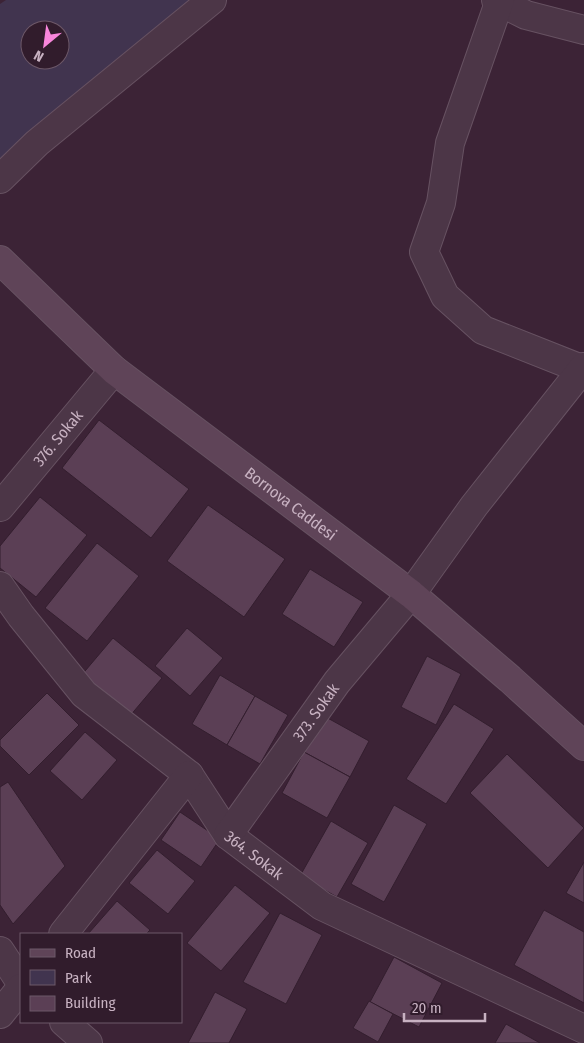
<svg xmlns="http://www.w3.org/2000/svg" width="584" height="1043" font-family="'Fira Sans Condensed',sans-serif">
	<rect width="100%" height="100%" fill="#3c2336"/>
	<!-- green -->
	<path fill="#41344f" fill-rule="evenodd" d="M6,0H198L0,162V4ZM30,30H60V60H30Z"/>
	<!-- building -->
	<g fill="#5b3f55" stroke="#331e2e">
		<polygon points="99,420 189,489 151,538 62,468"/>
		<polygon points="40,497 87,535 36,597 0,568 0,546"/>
		<polygon points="208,505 285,559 244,617 167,561"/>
		<polygon points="97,543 139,576 87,641 45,608"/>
		<polygon points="310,569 363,602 334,647 282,614"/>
		<polygon points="187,628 223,658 190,696 155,666"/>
		<polygon points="113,638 162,678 129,717 80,677"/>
		<polygon points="427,656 461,674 436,725 401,707"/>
		<polygon points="220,675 255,696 227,745 192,724"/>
		<polygon points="47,693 79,725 29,775 0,746 0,740"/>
		<polygon points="255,696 288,715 260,764 227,745"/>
		<polygon points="454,704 494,729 446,804 406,779"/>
		<polygon points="324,716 369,741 350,777 304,752"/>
		<polygon points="85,732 117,760 82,800 50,771"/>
		<polygon points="304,752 350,777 327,818 282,793"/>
		<polygon points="507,754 584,828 548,868 470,793"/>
		<polygon points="8,782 65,866 13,924 0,905 0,787"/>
		<polygon points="394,805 427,824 384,902 351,884"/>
		<polygon points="180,812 220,839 201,867 161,840"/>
		<polygon points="331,821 368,843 337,897 300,876"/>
		<polygon points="157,850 195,881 168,914 129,883"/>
		<polygon points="584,862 584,903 566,893"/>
		<polygon points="235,885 270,913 221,971 187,943"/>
		<polygon points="117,901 150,930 146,934 88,934"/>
		<polygon points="544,910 584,932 584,1003 514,965"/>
		<polygon points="280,913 322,935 286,1004 243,982"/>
		<polygon points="394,957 442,983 419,1027 370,1002"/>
		<polygon points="215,992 247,1009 229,1043 188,1043"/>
		<polygon points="369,1001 393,1014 378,1042 353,1028"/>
		<polygon points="506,1024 540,1043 495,1043"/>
	</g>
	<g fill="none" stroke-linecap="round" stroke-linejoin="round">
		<!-- street casing -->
		<g stroke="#675262" stroke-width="30">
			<g id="street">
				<polyline points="496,0 526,15 584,30"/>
				<polyline points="500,0 450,143 441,203 424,252 445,296 483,330 584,370"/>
				<polyline points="0,179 37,143 212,0"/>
				<path id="s1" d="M0,507L114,370"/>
				<path id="s2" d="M0,586L21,616L84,694L189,775L228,835L322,906L584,1029"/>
				<path id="s3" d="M228,835L337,682L411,594L474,506L584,367"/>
				<polyline points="63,934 189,775"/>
				<polyline points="0,951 21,983"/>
				<polyline points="0,1014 21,988"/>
				<polyline points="64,1022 88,1043"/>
			</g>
		</g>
		<!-- secondary casing -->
		<g stroke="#675262" stroke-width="30">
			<g id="secondary">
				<path id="s4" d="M0,260L114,370L411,594L510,679L584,746"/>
			</g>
		</g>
		<!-- street -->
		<use href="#street" stroke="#4c3647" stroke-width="28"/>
		<!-- secondary -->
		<use href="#secondary" stroke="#5f4458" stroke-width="28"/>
	</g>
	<g text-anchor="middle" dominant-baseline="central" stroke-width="4.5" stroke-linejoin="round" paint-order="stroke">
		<!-- street labels -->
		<g font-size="16" fill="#c8b2c2" stroke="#311c2c">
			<text stroke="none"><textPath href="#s1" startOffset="90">376. Sokak</textPath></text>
			<text stroke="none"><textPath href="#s4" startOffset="380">Bornova Caddesi</textPath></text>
			<text stroke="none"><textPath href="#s3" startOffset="151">373. Sokak</textPath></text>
			<text stroke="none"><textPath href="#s2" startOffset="374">364. Sokak</textPath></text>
		</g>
	</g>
	<!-- legend -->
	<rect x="20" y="933" width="162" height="90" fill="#311c2c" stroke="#6d5868"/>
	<rect x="30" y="949" width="25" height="8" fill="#5f4458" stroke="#6d5868"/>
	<text x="65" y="958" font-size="15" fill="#c8b2c2">Road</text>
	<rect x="30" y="970" width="25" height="15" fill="#41344f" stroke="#6d5868"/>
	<text x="65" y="983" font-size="15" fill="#c8b2c2">Park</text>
	<rect x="30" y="996" width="25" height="15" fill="#5b3f55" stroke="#6d5868"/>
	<text x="65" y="1008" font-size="15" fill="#c8b2c2">Building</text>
	<!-- north arrow -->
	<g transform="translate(45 45) rotate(209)"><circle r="24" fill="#311c2c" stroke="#6d5868"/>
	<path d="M0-4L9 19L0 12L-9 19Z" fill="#f886db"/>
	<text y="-8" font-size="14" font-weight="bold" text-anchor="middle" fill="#c8b2c2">N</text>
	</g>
	<!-- scale -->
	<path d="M404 1013v8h81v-8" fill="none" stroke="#c8b2c2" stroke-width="2.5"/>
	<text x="412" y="1013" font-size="15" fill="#c8b2c2" stroke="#311c2c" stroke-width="4" paint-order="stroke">20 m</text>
</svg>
